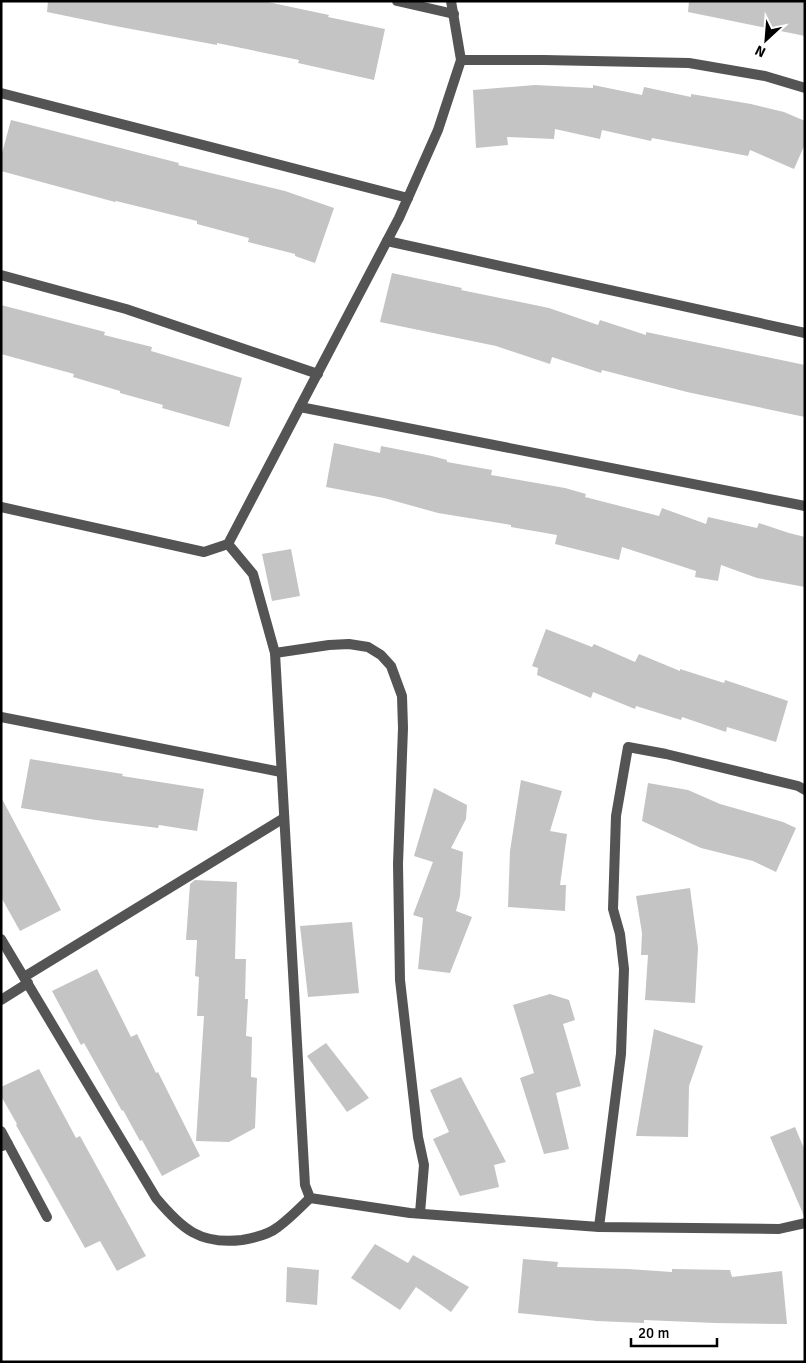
<svg xmlns="http://www.w3.org/2000/svg" width="806" height="1363" font-family="Signika,sans-serif">
	<rect width="100%" height="100%" fill="#fff"/>
	<!-- building -->
	<g fill="#c4c4c4">
		<polygon points="48,1 263,1 329,15 328,17 385,29 374,80 298,63 299,60 217,43 217,45 115,26 47,12"/>
		<polygon points="689,1 805,1 805,36 688,12"/>
		<polygon points="535,85 593,88 593,85 642,95 644,87 691,97 691,94 751,104 784,112 805,121 805,144 794,169 750,150 748,156 652,138 651,141 602,130 600,139 555,129 554,139 507,137 508,145 476,148 473,90"/>
		<polygon points="11,120 179,163 178,165 285,191 334,208 315,263 295,256 295,254 248,242 249,238 197,224 197,221 116,201 115,202 1,171 1,157"/>
		<polygon points="392,273 462,288 461,290 549,308 598,325 600,320 646,335 646,332 805,365 805,417 687,392 602,370 601,373 552,357 550,364 496,346 380,322"/>
		<polygon points="1,305 105,332 104,335 152,347 151,351 242,378 229,427 162,408 163,405 120,393 120,391 73,377 74,374 1,354"/>
		<polygon points="334,443 380,453 381,446 432,456 447,460 447,462 492,470 491,475 565,488 586,494 585,497 659,516 662,508 706,524 708,517 757,528 759,523 789,533 805,537 805,587 757,578 721,565 718,581 695,577 696,571 622,547 619,560 555,544 557,535 511,527 511,525 438,513 384,498 326,487"/>
		<polygon points="291,549 300,596 272,601 262,554"/>
		<polygon points="546,629 592,647 594,644 635,662 639,654 680,671 680,669 724,683 725,680 788,701 776,742 727,727 726,732 682,717 681,720 636,706 635,709 593,692 591,698 537,675 538,668 532,666"/>
		<polygon points="30,759 123,774 122,776 204,789 197,831 159,825 158,828 96,820 21,808"/>
		<polygon points="521,780 562,791 550,831 567,834 560,885 566,885 565,911 508,907 510,851"/>
		<polygon points="648,783 688,790 720,804 783,822 796,828 776,872 753,861 701,848 642,821"/>
		<polygon points="434,788 467,805 466,819 451,848 463,852 460,896 456,911 472,917 450,973 418,969 423,918 413,915 433,862 414,856"/>
		<polygon points="1,797 61,910 20,931 1,897"/>
		<polygon points="195,880 237,882 235,959 246,959 245,999 248,999 246,1036 252,1037 251,1077 257,1078 255,1128 229,1142 196,1141 204,1016 197,1016 199,977 195,976 197,940 186,940 190,884"/>
		<polygon points="690,888 698,948 695,1003 645,1000 648,955 641,955 642,933 636,896"/>
		<polygon points="352,922 359,993 308,997 300,926"/>
		<polygon points="97,969 131,1037 137,1034 156,1073 158,1072 200,1156 162,1176 142,1140 140,1141 123,1110 122,1111 84,1043 81,1045 52,991"/>
		<polygon points="550,994 569,1000 575,1020 563,1024 581,1086 556,1093 569,1149 544,1154 520,1078 534,1073 513,1005"/>
		<polygon points="654,1029 703,1046 689,1086 688,1137 636,1136"/>
		<polygon points="326,1043 369,1098 347,1112 307,1056"/>
		<polygon points="39,1069 76,1138 80,1136 146,1256 117,1271 100,1241 85,1248 16,1125 17,1124 1,1096 1,1087"/>
		<polygon points="461,1077 506,1162 494,1165 499,1187 460,1196 433,1139 449,1132 430,1090"/>
		<polygon points="795,1127 805,1151 805,1216 804,1216 770,1137"/>
		<polygon points="375,1244 408,1263 413,1255 469,1287 451,1312 416,1287 400,1310 351,1278"/>
		<polygon points="523,1259 558,1262 557,1267 628,1269 672,1272 672,1269 730,1270 732,1277 782,1271 787,1324 715,1323 644,1320 644,1323 597,1321 518,1313"/>
		<polygon points="287,1267 319,1270 317,1305 286,1302"/>
	</g>
	<g fill="none" stroke-linecap="round" stroke-linejoin="round">
		<!-- service -->
		<g stroke="#545454" stroke-width="10">
			<polyline points="397,1 454,14"/>
			<polyline points="461,60 544,60 689,63 765,76 805,88"/>
			<polyline points="1,93 408,198"/>
			<polyline points="387,241 805,333"/>
			<polyline points="1,275 126,309 318,374"/>
			<polyline points="300,407 805,506"/>
			<polyline points="1,507 204,552 228,544 399,218 438,130 461,60 451,1"/>
			<polyline points="228,544 253,574 275,653 305,1185 310,1198 410,1213 599,1227 779,1229 805,1223"/>
			<polyline points="275,653 329,645 349,644 368,647 381,655 391,666 402,696 403,728 398,864 400,980 418,1137 424,1165 420,1213"/>
			<polyline points="1,717 281,772"/>
			<path d="M1,939L156,1198C182,1229 200,1245 242,1240C254,1238 268,1235 278,1227C289,1219 300,1208 310,1198"/>
			<polyline points="24,977 284,818"/>
			<polyline points="1,1000 28,983"/>
			<polyline points="1,1131 8,1144 2,1146"/>
			<polyline points="8,1144 47,1217"/>
			<polyline points="599,1227 621,1054 624,969 620,934 613,909 616,816 628,747 666,754 798,786 805,790"/>
		</g>
	</g>
	<!-- border -->
	<rect width="806" height="1363" fill="none" stroke="#000000" stroke-width="5"/>
	<!-- north arrow -->
	<g transform="translate(766 40) rotate(206)" stroke="#ffffff" stroke-width="4" paint-order="stroke">
	<path d="M0-4L9 19L0 12L-9 19Z" fill="#000000"/>
	<text y="-8" font-size="14" font-weight="bold" text-anchor="middle" fill="#000000">N</text>
	</g>
	<!-- scale -->
	<path d="M631 1338v8h86v-8" fill="none" stroke="#000000" stroke-width="2.5"/>
	<text x="638" y="1338" font-size="15" fill="#000000" stroke="#ffffff" stroke-width="4" paint-order="stroke">20 m</text>
</svg>
